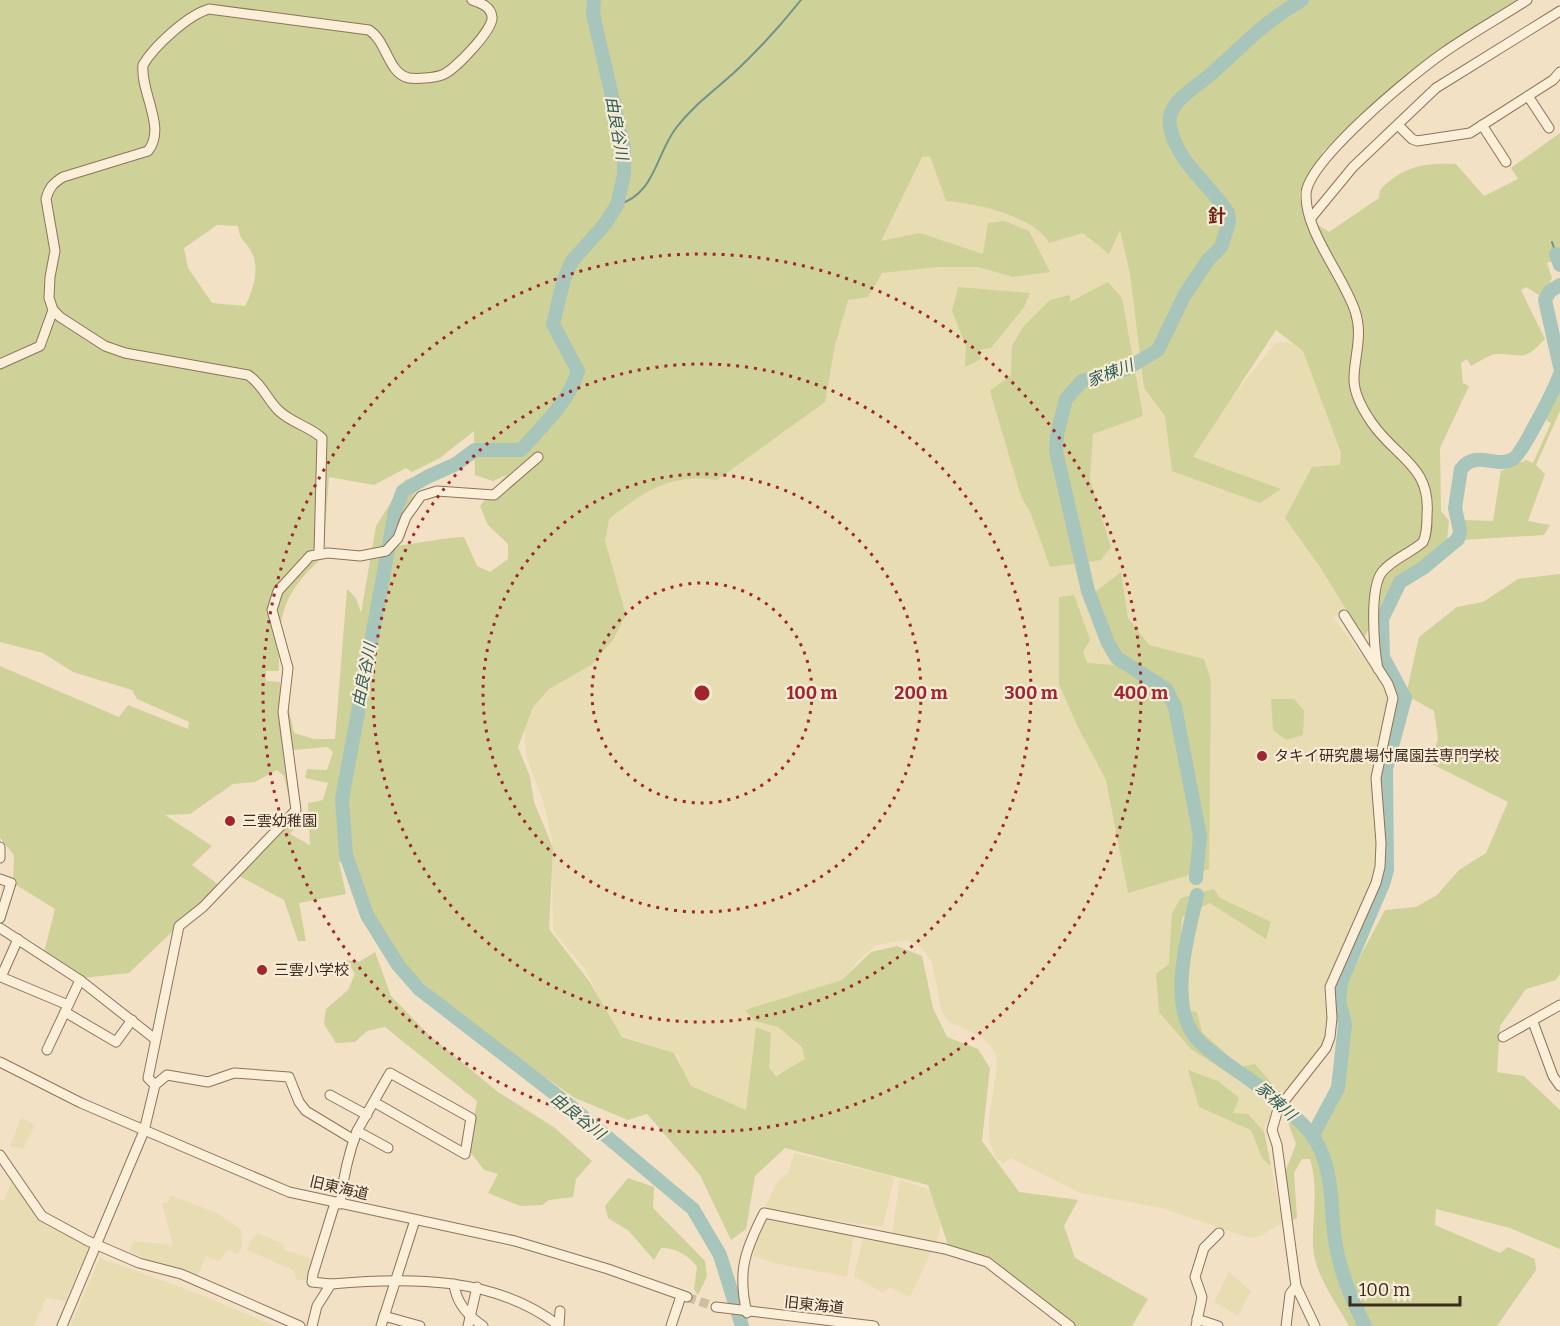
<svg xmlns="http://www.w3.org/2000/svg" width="1560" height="1326" font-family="Bitter,'Noto Sans JP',serif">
	<rect width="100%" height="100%" fill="#f2e1c5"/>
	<!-- farmland -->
	<g fill="#e8dcb2">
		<polygon points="917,153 935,155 1133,228 1193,446 1276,342 1318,346 1349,465 1355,609 1333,617 1376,674 1388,691 1390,701 1372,774 1377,856 1372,879 1324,993 1328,1026 1323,1047 1275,1105 1264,1129 1282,1223 1260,1236 1249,1238 1162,1208 1081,1193 1011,1158 1003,1163 996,1158 989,1140 989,1119 997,1065 996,1053 982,1037 948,1021 941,1010 932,962 922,948 907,940 876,945 856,963 846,978 816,991 815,1062 764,1077 753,1119 687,1089 678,1055 623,1036 612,1024 585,969 553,931 552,840 544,804 526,755 524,722 606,512 678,475 722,472 789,429 816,396 842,294"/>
		<polygon points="21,1118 35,1125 23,1149 10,1146"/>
		<polygon points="794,1153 894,1177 883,1227 768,1211 766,1205 778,1181 789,1172"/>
		<polygon points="12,1179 40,1218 89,1246 65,1301 46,1298 34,1326 0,1326 0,1200 4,1201"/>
		<polygon points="900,1180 933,1191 943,1219 936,1242 892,1234"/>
		<polygon points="171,1195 216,1213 241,1229 242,1247 238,1254 227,1250 219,1261 206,1256 198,1275 156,1263 129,1251 134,1241 173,1245 162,1203 168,1203"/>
		<polygon points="768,1218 845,1232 854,1236 847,1277 774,1263 754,1256 754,1250 751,1250 763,1222"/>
		<polygon points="258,1233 283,1244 285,1250 314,1259 311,1280 297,1280 293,1270 247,1250 250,1242"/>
		<polygon points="863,1239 932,1250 910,1297 890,1287 883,1293 854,1276"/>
		<polygon points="100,1258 204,1296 275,1326 70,1326"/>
		<polygon points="1229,1272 1251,1291 1238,1316 1214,1302"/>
	</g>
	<!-- green -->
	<g fill="#ced198" fill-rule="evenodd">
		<path d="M0,0H1518L1451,42L1324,150L1299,194L1305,217L1329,232L1379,198L1380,190C1404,166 1422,163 1456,164L1484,196L1518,179L1511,168L1560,133V258L1547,263L1552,278L1542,297L1526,287L1521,290L1545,339C1523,362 1525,354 1498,354C1489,354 1479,362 1471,366L1467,359L1461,363L1463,383L1469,386L1440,448L1441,511L1449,521L1446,550L1387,593L1364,638L1320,567L1285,518L1312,467L1340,465L1341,453L1303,351L1276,330L1193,457L1281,489L1260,503L1172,471L1165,416L1144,388L1130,273L1120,230L1109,254L1083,233L1049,243C1035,216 975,203 946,201L930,156L922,157L881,241L920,233L983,254L988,223L1004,221L1029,231L1050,272L1013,277L979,267H937L882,273L868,297L848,300L835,345L825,402L717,480C669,473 645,491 609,519L605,541L626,615L613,640L591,665L549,689L533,707L518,747L530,777L534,802L553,848L549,929L589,981L622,1037L674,1053L691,1086L746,1110L756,1027L771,1033L769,1068L776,1076L805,1059L802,1047L778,1027L755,1021L745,1010L842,980L871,952L897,946L922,956L933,1008L947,1037L978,1049L990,1068L982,1141L1019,1192L1078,1200L1064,1226L1075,1258L1148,1299L1132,1326H1072L991,1259L949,1248L928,1185L785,1148L755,1176L746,1229L731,1240L700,1175L647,1114L628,1120L575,1098L501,1047L404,967L370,911L357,866L339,862L346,894L299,903L306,941H298L284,900L239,876L294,818L297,825L290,834L310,845L308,803L323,800L328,783L305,778L307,769L327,770L333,752L328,747L293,750L285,700L286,697L294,733L314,739H335L347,589L356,598L361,613L376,526L405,480L416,476L418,486L393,546C418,544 439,538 464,537L477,566L490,572L508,559V544L488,525L480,506L506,475L493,481L475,475L474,431L440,458L412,472L406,468L374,485L329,477L323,557C280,596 279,616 279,671H266V681L280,682L295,810L291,808L284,776L277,770L255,782L233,784L190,814L165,815L212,846L192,865L220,886L129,973L82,978L44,952L55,909L13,883L14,855L0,838V666L119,717L128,705L188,729L189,722L137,699L132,690L73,672L43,653L0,642ZM217,225L238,226C240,243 248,242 253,255C259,270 253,292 245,306L212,303L188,268L184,248Z"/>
		<polygon points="1108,282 1122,298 1143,416 1093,434 1090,480 1111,547 1101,560 1050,567 1031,514 1021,496 990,391 1011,375 1012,346 1023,327 1050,300 1070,295 1070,302"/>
		<polygon points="958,287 1030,293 1024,307 991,348 979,350 981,359 965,367 966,346 952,311"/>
		<polygon points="1560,389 1560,411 1536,465 1545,474 1528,521 1550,525 1544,535 1463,540 1465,520 1493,521 1501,471 1526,460 1533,463 1551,423 1546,420"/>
		<polygon points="1121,572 1128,618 1149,645 1204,659 1211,681 1209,869 1128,893 1106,780 1077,725 1059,684 1059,597 1074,595 1090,640 1083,652 1087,663 1127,666 1106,633 1089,597"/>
		<path d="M1560,574V974L1556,980L1526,989L1500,1026L1497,1072L1524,1076L1560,1110V1249L1510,1228L1436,1209L1435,1225L1500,1253L1508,1247L1535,1259L1536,1270L1497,1326H1349C1336,1302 1314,1274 1313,1246C1312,1216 1319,1188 1310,1159H1302L1294,1173L1297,1218L1293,1220L1284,1175L1296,1144L1287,1120L1279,1114H1285L1306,1138L1311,1135L1314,1118L1333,1110L1339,1088L1342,990L1385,910L1416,907L1437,895L1459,870L1486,853L1508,802L1430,763L1438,739L1434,711L1406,695L1419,637L1457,607L1483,602L1518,579Z"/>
		<polygon points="1271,699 1294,699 1304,711 1303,735 1286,740 1273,730"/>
		<polygon points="1214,889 1220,898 1271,922 1266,939 1210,903 1182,917 1176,1009 1197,1012 1202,1032 1240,1067 1255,1064 1280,1093 1271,1101 1191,1049 1159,1012 1156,974 1169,964 1172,913 1181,898"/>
		<polygon points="375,952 391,996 429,1035 498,1092 555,1128 592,1161 576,1179 573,1197 549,1200 542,1205 520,1206 488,1193 498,1174 484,1170 468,1149 477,1101 385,1027 367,1031 355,1042 336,1043 324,1024 326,1009 348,990 355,974 346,960 359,962"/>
		<polygon points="1188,1070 1218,1081 1239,1098 1233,1113 1248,1114 1264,1132 1271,1166 1262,1158 1251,1130 1199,1107"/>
		<path d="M628,1178L654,1187L653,1208L705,1261L707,1276L698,1295L694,1289L697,1267C689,1255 674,1247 661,1248L654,1260L629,1231L608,1218L605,1206Z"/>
	</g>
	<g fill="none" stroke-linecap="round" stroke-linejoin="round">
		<!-- stream -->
		<g stroke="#6d9488" stroke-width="2">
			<path d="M617,205C655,195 655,156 676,128C694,104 717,89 739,68C761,47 782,24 801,0"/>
			<polyline points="1552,242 1556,254"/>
		</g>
		<!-- river -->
		<g stroke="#a7c5ba" stroke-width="14">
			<path d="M594,0L593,14L624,148V175L617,205L605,224L572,261L564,279L553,324L578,371C569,402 542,426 521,450H475L456,464L427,477L403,491L395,512L342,799L346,855L367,915L398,965L419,989L568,1104L693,1209L720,1255L742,1326"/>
			<polyline points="1556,254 1560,265"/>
			<polyline points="1560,285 1550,291 1545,300 1560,367"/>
			<path d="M1196,878L1200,836L1175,707L1166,689L1117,658L1108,643L1088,591L1056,451L1057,435L1066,399L1082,381L1126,369L1158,350L1184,296L1208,260L1221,247L1229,222L1228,213C1209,183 1178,164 1170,127C1165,103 1195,88 1210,75C1243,46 1262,23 1302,0"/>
			<path d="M1197,895C1188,935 1165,1011 1201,1043C1225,1065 1255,1081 1280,1103C1296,1118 1312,1130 1321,1151C1333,1178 1331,1212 1335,1241C1340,1272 1351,1298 1365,1326"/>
			<path d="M1313,1135L1338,1088L1345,1024L1339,1001L1341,982L1383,884L1387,870L1386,769L1405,698L1383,657L1382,619L1400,582L1423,568L1458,539L1460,531L1455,508L1461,469C1477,449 1496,469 1513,459C1522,454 1555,388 1560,374"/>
		</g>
		<!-- minor-tunnel -->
		<polyline stroke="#cebda4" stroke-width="9" stroke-dasharray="9 4.5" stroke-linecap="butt" points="687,1297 716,1307"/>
		<!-- minor casing -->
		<g stroke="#8f7259" stroke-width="11">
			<g id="minor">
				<polyline points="1528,96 1549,128"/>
				<polyline points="1398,125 1412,139 1417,141 1470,133 1553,80 1560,72"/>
				<polyline points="1482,125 1506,162"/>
				<polyline points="1311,218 1353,167 1436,88 1560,11"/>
				<polyline points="0,364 40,346 53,310"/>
				<path d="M319,553L322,438C309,426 291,423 278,410C267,399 262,384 248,375L125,353L105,346L60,317L53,310L49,298L50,277L55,251L46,199C49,188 53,183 63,177L148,151C167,128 140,92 143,65C154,46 188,15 209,9L369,30C387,41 388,74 409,78C417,79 434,78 442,75C454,71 494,29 492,17C491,6 480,3 472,0"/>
				<path d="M1378,669C1374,648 1369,589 1382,572C1392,559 1411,553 1423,542C1427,534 1427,524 1427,515C1431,466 1397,459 1372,423C1363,410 1353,393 1354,377C1355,353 1363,335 1355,311C1343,275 1305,232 1306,194C1308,160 1413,74 1443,53C1470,34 1499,18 1527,0"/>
				<polyline points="0,847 0,858"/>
				<polyline points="0,879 11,883 0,918"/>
				<polyline points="0,928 80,980 155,1039"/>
				<polyline points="18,939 1,977 68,1005"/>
				<polyline points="65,1012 116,1042 132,1020"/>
				<polyline points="1533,1022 1553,1076 1560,1086"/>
				<polyline points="1503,1037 1560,1005"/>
				<polyline points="47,1050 80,980"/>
				<polyline points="0,1062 81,1103 289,1192 515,1241 608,1269 687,1297"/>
				<polyline points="155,1085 148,1078 179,926 203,907 296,810 283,712 288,668 272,610 278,591 310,556 328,553 360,556 386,551 398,538 406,517 421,496 437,491 494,495 538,457"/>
				<polyline points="330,1095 367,1115"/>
				<polyline points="357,1131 388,1148"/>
				<polyline points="0,1155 42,1216 88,1241 139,1263 181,1274 300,1326"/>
				<path d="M340,1204C343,1179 348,1155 357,1131L390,1073L471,1118L465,1154L374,1102"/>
				<path d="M331,1284C409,1277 495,1276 559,1326"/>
				<path d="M454,1284C456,1302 468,1316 483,1326"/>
				<polyline points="716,1307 874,1326"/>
				<path d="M747,1313C737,1272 745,1250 764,1213L945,1249L987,1262L1070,1326"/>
				<polyline points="384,1316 420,1326"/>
				<polyline points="1197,1319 1218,1326"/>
				<polyline points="62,1326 144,1131 155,1085 167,1075 208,1082 234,1073 289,1077 299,1102 306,1111 354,1140"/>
				<polyline points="312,1326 317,1306 331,1284 312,1282 313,1274 335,1203"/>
				<polyline points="381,1326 415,1220"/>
				<polyline points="468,1326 477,1287"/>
				<polyline points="559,1326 560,1311"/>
				<polyline points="671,1326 681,1296"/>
				<polyline points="1196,1326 1202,1297 1195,1277 1204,1248 1219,1233"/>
				<polyline points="1286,1326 1290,1294 1296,1286"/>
				<polyline points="1315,1326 1296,1286 1277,1145 1272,1130 1278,1109 1326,1048 1330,1037 1332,1018 1330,987 1376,883 1380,867 1381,843 1376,778 1393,698 1388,684 1344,615"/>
			</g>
		</g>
		<!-- minor -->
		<use href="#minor" stroke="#fbefda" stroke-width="9"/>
	</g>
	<!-- distance rings -->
	<g fill="none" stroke="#a2252e" stroke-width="3" stroke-dasharray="3 6">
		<circle cx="702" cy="693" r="110"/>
		<circle cx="702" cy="693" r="219"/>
		<circle cx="702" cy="693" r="329"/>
		<circle cx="702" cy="693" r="439"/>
	</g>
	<!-- markers -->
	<g fill="#a2252e" stroke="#f8ecd6" stroke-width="2">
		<circle cx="1262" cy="756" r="6"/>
		<circle cx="230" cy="821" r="6"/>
		<circle cx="262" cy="970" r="6"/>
	</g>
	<g text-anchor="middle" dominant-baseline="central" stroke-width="4.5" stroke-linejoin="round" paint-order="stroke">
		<!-- poi labels -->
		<g font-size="15" fill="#3e2b1e" stroke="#f8ecd6" text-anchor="start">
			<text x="1274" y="756">タキイ研究農場付属園芸専門学校</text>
			<text x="242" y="821">三雲幼稚園</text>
			<text x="274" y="970">三雲小学校</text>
		</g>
		<!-- street labels -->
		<g font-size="15" fill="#3e2b1e" stroke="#f8ecd6">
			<text transform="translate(339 1188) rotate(13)">旧東海道</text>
			<text transform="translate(814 1305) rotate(6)">旧東海道</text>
		</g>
		<!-- water labels -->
		<g font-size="16" font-style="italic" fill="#2d5e58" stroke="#f8ecd6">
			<text transform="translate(617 128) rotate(80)">由良谷川</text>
			<text transform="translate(1110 373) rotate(-21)">家棟川</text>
			<text transform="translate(364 675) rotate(-79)">由良谷川</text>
			<text transform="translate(1276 1101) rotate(42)">家棟川</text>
			<text transform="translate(578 1116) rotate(39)">由良谷川</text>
		</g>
		<!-- quarter labels -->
		<g font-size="18" font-weight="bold" fill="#6e261a" stroke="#f8ecd6">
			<text x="1217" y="216">針</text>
		</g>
	</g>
	<circle cx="702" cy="693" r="9" fill="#a2252e" stroke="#f8ecd6" stroke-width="3"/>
	<g font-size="18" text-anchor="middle" font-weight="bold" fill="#a2252e" stroke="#f8ecd6" stroke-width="4.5" stroke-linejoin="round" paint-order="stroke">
		<text x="812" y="699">100 m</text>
		<text x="921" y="699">200 m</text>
		<text x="1031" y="699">300 m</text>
		<text x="1141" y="699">400 m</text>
	</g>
	<!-- scale -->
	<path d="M1350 1296v9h110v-9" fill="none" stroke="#3e2b1e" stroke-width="3"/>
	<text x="1359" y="1296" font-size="18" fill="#3e2b1e" stroke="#f8ecd6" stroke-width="4.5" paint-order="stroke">100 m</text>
</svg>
